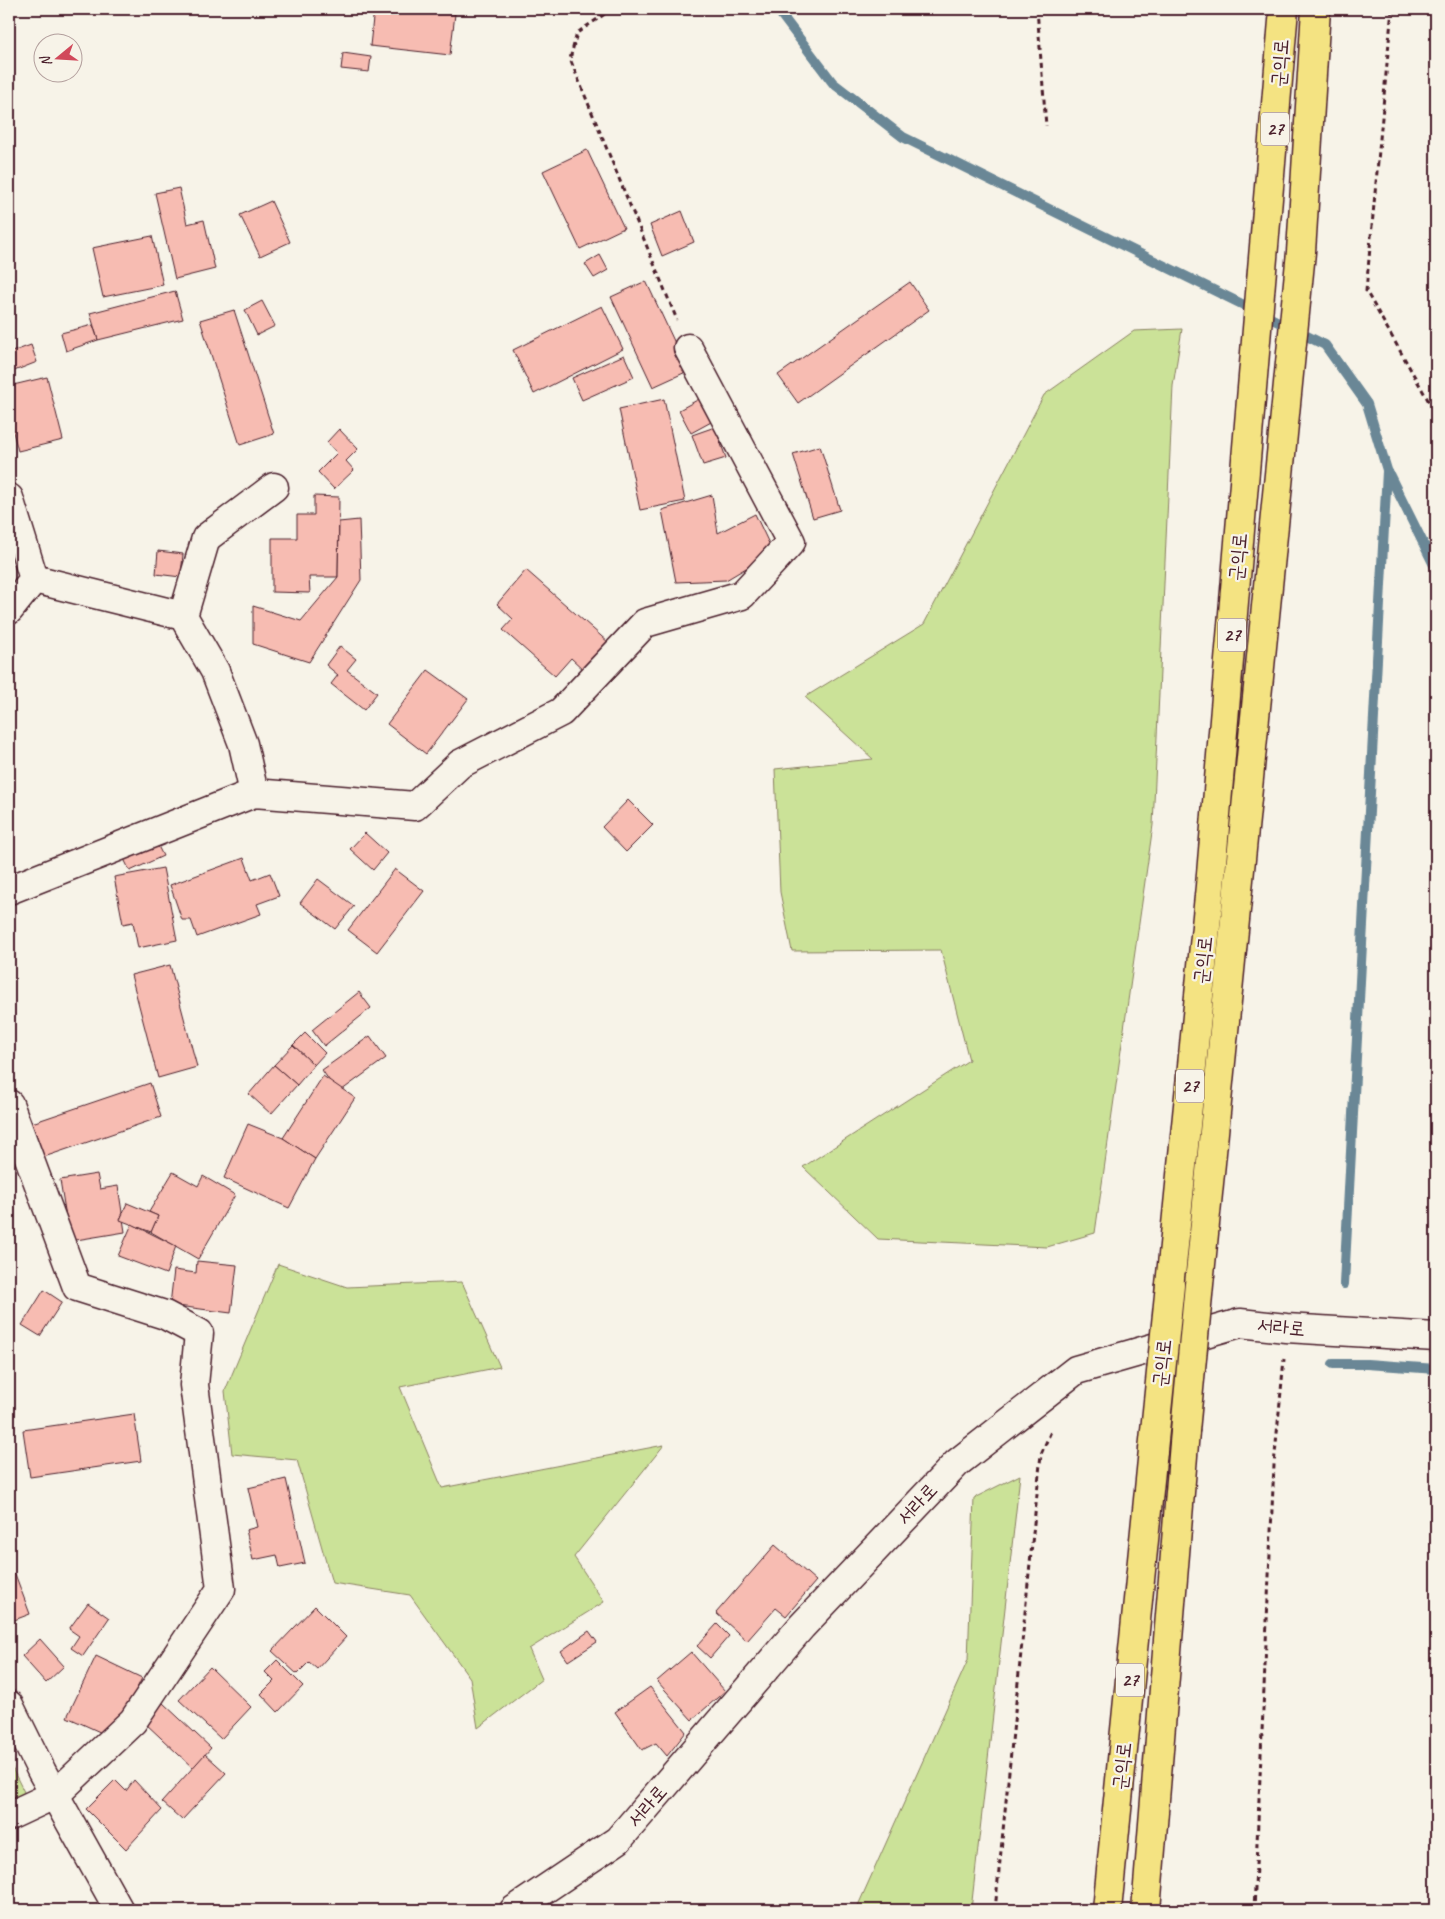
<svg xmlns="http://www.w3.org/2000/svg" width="1445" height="1919" font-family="Caveat,'Poor Story',sans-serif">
	<rect width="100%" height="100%" fill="#f7f3e8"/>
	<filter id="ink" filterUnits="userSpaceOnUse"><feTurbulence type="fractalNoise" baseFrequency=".02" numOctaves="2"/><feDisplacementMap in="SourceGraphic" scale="10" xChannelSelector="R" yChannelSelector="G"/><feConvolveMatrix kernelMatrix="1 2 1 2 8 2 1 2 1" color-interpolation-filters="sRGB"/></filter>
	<g filter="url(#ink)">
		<!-- green -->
		<g fill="#cbe298" stroke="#8a8062">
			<polygon points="1182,329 1173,386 1153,825 1095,1233 1047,1247 878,1239 803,1167 969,1060 941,950 792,951 780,892 775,769 873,759 805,697 924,624 1044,395 1134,331"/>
			<polygon points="278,1264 347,1287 462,1282 500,1367 400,1387 442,1488 664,1445 574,1557 604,1602 529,1649 542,1679 478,1728 470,1678 410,1595 332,1583 297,1460 232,1454 225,1391"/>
			<polygon points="1020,1475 971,1910 856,1910 968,1660 974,1498"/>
			<polygon points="9,1762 34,1812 9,1816"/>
		</g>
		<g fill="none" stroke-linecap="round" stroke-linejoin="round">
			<!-- stream -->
			<g stroke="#6a8796" stroke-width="10">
				<polyline points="777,9 833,83 903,137 1325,345 1367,404 1387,470 1436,569"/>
				<polyline points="1344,1284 1387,471"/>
				<polyline points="1333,1364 1367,1364 1436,1369"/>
			</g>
		</g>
		<!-- building -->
		<g fill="#f7bcb2" stroke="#4a1f2b">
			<polygon points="374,9 406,9 455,14 450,55 370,46"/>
			<polygon points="343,53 371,57 369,72 341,69"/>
			<polygon points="587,150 624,228 580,249 543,171"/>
			<polygon points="179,188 187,224 204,220 215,269 175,279 155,193"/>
			<polygon points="271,201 290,242 260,256 240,215"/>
			<polygon points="682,211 694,242 662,256 650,225"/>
			<polygon points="152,236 163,285 103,297 92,248"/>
			<polygon points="600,255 608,270 594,278 585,264"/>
			<polygon points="646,281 688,371 653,387 611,297"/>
			<polygon points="910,282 929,310 798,403 778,375"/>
			<polygon points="175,291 183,319 98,340 90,313"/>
			<polygon points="262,301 275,326 257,335 245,310"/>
			<polygon points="602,306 623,349 534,394 513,350"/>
			<polygon points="234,310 274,434 240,445 200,320"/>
			<polygon points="93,325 98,340 66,351 61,333"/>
			<polygon points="31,345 37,362 9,373 9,353"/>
			<polygon points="624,355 634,377 582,400 572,378"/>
			<polygon points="47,377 63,440 18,451 9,417 9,386"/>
			<polygon points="701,398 713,421 691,433 679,410"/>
			<polygon points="664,399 685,501 640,510 619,409"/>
			<polygon points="715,427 726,458 703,465 692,435"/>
			<polygon points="339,429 358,449 346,461 354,470 334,489 318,472 337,453 327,442"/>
			<polygon points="820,446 840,510 813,518 793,454"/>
			<polygon points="712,495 718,533 755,514 773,552 726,580 676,582 662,510"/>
			<polygon points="314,496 339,497 338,577 309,577 310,593 272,592 272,538 297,538 297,515 314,515"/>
			<polygon points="359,520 361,580 309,662 253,644 253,606 301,621 338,577 339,522"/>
			<polygon points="158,551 183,554 181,577 156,574"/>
			<polygon points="526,570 609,643 585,671 571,658 555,676 503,630 513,619 497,604"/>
			<polygon points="340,646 356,659 347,670 377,693 364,710 331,684 338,675 326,665"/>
			<polygon points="428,670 468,699 426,754 387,724"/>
			<polygon points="628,800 653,825 626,852 602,827"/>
			<polygon points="365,833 387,853 373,870 350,849"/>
			<polygon points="156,842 163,856 130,871 123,857"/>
			<polygon points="244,858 252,880 270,873 279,896 257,904 261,914 197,937 191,920 182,920 170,885"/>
			<polygon points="163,868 177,940 138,948 133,922 123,924 114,877"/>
			<polygon points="395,869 424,891 377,952 348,930"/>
			<polygon points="318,879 354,906 335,929 300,903"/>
			<polygon points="170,965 197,1067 158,1078 131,975"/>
			<polygon points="359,992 371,1008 324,1046 312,1030"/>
			<polygon points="305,1033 325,1053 314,1065 293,1045"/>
			<polygon points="370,1036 386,1058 338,1093 322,1070"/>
			<polygon points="293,1045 314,1065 297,1085 274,1065"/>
			<polygon points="274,1065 297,1085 271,1114 249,1094"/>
			<polygon points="323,1076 355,1098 315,1159 283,1138"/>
			<polygon points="150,1083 161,1117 44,1157 32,1123"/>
			<polygon points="248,1124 283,1138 315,1159 289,1208 224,1178"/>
			<polygon points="173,1172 198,1186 203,1176 235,1195 198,1259 151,1232 158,1216 149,1212"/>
			<polygon points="97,1174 100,1189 118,1186 125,1232 70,1241 60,1180"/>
			<polygon points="127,1203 158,1216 151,1232 120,1220"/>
			<polygon points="132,1224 176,1246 166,1274 118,1256"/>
			<polygon points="197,1261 237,1265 231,1313 170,1305 174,1270 196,1273"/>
			<polygon points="44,1290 62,1302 40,1336 22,1325"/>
			<polygon points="134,1414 141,1461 30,1477 23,1430"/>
			<polygon points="286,1479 305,1563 280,1568 277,1555 253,1560 246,1530 257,1527 248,1488"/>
			<polygon points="775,1545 816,1581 786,1616 776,1608 747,1641 716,1613"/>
			<polygon points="15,1574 30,1614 9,1622 9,1576"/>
			<polygon points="88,1603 109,1618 83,1656 71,1648 79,1636 69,1629"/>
			<polygon points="315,1606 346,1637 317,1669 309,1662 297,1674 272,1651"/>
			<polygon points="717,1624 729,1636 710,1658 697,1646"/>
			<polygon points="589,1631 597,1642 568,1661 561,1651"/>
			<polygon points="40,1639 64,1666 46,1683 22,1656"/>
			<polygon points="691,1652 725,1691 692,1720 657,1681"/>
			<polygon points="96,1656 142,1678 113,1738 67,1717"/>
			<polygon points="277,1660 303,1686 278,1712 261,1694 274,1681 265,1672"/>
			<polygon points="210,1667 251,1707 221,1739 179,1700"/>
			<polygon points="650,1687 686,1732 667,1756 656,1743 642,1750 615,1712"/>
			<polygon points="163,1703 211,1748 193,1768 145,1723"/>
			<polygon points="205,1754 226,1773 182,1820 162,1802"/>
			<polygon points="115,1780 126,1791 134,1780 162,1810 126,1849 86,1809"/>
		</g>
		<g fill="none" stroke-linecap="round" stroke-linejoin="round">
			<!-- minor casing -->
			<g stroke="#4a1f2b" stroke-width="31">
				<g id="minor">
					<polyline points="9,498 34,579 9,610"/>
					<polyline points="34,579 183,616 215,671 243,744 254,793"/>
					<polyline points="183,616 206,538 274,487"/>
					<polyline points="9,890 254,793 415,806 460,764 561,712 645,623 742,595 791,542 688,348"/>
					<polyline points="9,1104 77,1287 165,1315 199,1333 194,1385 221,1589 133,1721 56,1794 9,1816"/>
					<polyline points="9,1705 42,1772 119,1910"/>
					<polyline points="514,1910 618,1840 802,1626 957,1463 1076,1370 1240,1323 1286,1328 1436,1337"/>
				</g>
			</g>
			<!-- highway casing -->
			<g stroke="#4a1f2b" stroke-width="31">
				<g id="highway">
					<polyline points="1200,1274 1301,252 1316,9"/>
					<polyline points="1170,1285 1210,886 1284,9"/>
					<polyline points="1107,1910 1153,1450"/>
					<polyline points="1146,1910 1185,1431"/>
				</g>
			</g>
			<!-- path -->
			<g stroke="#4a1f2b" stroke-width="3" stroke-dasharray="5 4" stroke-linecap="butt">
				<polyline points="612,9 577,33 570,59 677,320"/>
				<polyline points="1037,9 1046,126"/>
				<polyline points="1392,9 1366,291 1436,414"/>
				<polyline points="995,1910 1041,1454 1052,1429"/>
				<polyline points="1254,1910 1274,1465 1284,1359"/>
			</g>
			<!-- minor -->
			<use href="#minor" stroke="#f7f3e8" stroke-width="28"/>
			<!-- highway -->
			<use href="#highway" stroke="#f4e382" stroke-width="28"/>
			<!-- highway-bridge casing -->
			<g stroke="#4a1f2b" stroke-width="31" stroke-linecap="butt">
				<g id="highway-bridge">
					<polyline points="1185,1431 1200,1274"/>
					<polyline points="1153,1450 1170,1285"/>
				</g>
			</g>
			<!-- highway-bridge -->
			<use href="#highway-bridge" stroke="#f4e382" stroke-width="28"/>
		</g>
	</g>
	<g text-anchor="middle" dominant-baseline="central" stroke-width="4.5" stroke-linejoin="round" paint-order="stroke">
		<!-- shield labels -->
		<g fill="#f7f3e8" stroke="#7e5f64" stroke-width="1">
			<rect x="1261" y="112.5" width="28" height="33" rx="4"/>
			<rect x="1218" y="618.5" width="28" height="33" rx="4"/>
			<rect x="1176" y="1069.5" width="28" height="33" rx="4"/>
			<rect x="1116" y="1663.5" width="28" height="33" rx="4"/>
		</g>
		<g font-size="19" font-weight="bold" fill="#4a1f2b">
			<text x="1275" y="129">27</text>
			<text x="1232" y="635">27</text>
			<text x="1190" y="1086">27</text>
			<text x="1130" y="1680">27</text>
		</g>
		<!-- street labels -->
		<g font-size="20" fill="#4a1f2b" stroke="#f7f3e8">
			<text transform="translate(1280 63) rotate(-86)">군익로</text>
			<text transform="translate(1238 557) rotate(-85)">군익로</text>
			<text transform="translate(1203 960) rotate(-84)">군익로</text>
			<text transform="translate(1281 1327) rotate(5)">서라로</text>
			<text transform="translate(1162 1363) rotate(-84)">군익로</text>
			<text transform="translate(917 1504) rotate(-47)">서라로</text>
			<text transform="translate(1122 1766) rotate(-84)">군익로</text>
			<text transform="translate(647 1806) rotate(-49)">서라로</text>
		</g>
	</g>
	<!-- margin -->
	<rect width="1445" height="1919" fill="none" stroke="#f7f3e8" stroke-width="30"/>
	<rect x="15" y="15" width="1415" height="1889" fill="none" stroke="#4a1f2b" stroke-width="2" filter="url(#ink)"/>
	<!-- north arrow -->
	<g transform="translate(58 58) rotate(252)"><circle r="24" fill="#f7f3e8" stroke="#b29e9c"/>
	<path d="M0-4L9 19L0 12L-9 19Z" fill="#d1495b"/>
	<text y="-8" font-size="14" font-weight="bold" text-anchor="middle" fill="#4a1f2b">N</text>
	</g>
</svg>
